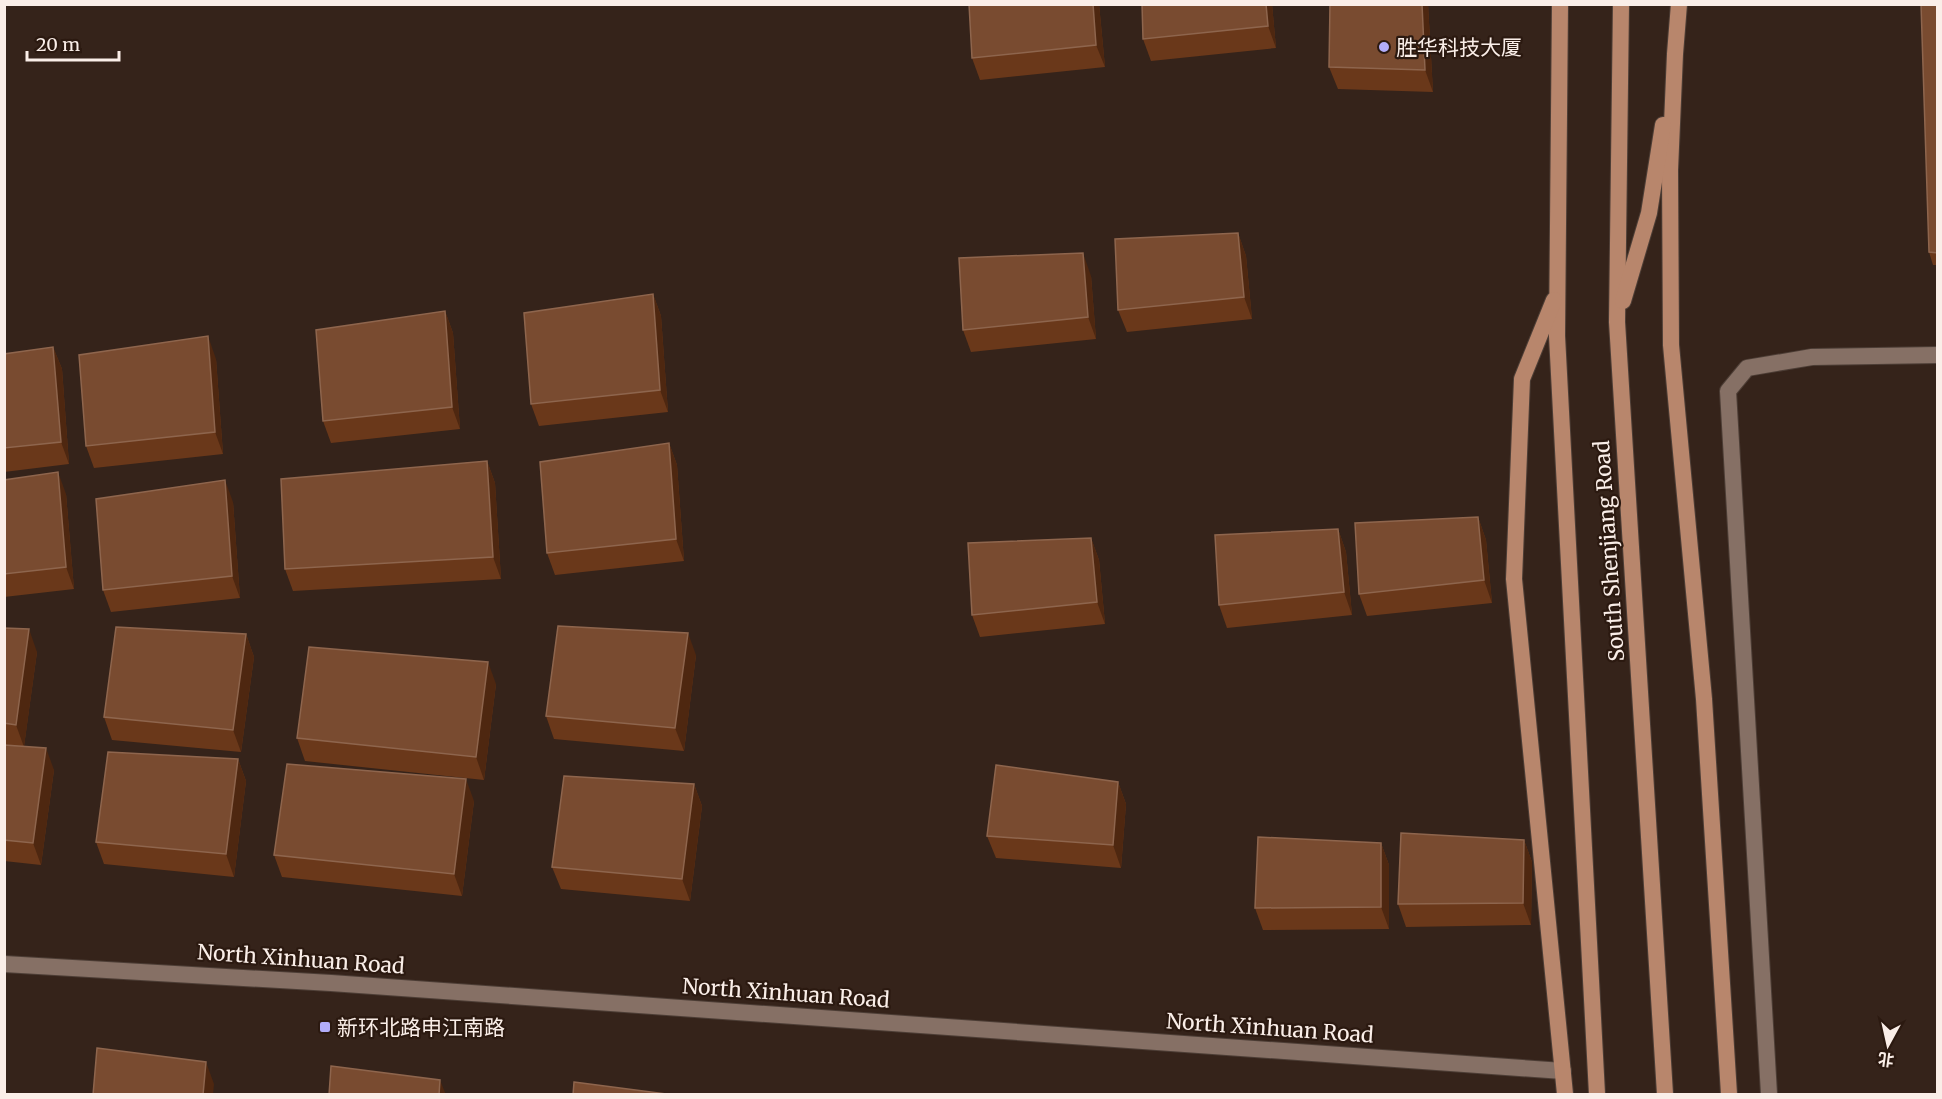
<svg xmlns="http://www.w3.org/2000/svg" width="1942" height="1099" font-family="Merriweather,'Noto Sans SC',serif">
	<rect width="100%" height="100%" fill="#35231a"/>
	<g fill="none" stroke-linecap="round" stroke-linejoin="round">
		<!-- minor casing -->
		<g stroke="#4d3e36" stroke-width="18">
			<polyline id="minor" points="1769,1094 1728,391 1747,368 1812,357 1938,355"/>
		</g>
		<!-- tertiary casing -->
		<g stroke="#4d3e36" stroke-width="18">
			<polyline id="tertiary" points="4,964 331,983 1563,1071"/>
		</g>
		<!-- primary casing -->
		<g stroke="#4d3e36" stroke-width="18">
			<g id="primary">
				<polyline points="1560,4 1557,336 1597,1094"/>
				<polyline points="1621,4 1617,322 1665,1094"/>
				<polyline points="1679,4 1675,54 1670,170 1671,345 1704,699 1729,1094"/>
				<polyline points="1554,300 1522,379 1514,579 1565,1094"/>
				<polyline points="1623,301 1649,213 1663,125"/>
			</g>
		</g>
		<!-- minor -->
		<use href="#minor" stroke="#867065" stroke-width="16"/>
		<!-- tertiary -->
		<use href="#tertiary" stroke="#867065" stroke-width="16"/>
		<!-- primary -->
		<use href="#primary" stroke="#b8866c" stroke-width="16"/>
	</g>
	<!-- wall -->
	<g fill="#6a381a">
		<polygon points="1099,4 1105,67 980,80 972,58"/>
		<polygon points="1142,4 1272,4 1276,48 1151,61 1143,39"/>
		<polygon points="1330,4 1428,4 1433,92 1338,89 1329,67"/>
		<polygon points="1938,4 1938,265 1933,265 1929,252"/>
		<polygon points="1238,233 1246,256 1252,319 1127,332 1118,310"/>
		<polygon points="1091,276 1096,339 971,352 963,330"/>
		<polygon points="653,294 661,316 668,412 539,426 531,404"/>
		<polygon points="445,311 453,333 460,429 331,443 323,421"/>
		<polygon points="53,347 62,369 69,464 4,472 4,354"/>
		<polygon points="216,359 223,454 94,468 86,446"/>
		<polygon points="669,443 677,465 684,561 555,575 547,553"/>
		<polygon points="487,461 495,483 501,579 293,591 285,569"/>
		<polygon points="4,480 66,494 74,589 4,597"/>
		<polygon points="233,502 240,598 111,612 103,590"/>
		<polygon points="1478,517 1486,540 1492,603 1367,616 1359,594"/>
		<polygon points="1338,529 1346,552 1352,615 1227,628 1219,605"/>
		<polygon points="1091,538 1099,560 1105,624 980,637 972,615"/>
		<polygon points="4,628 37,652 24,746 54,770 41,865 4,861"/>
		<polygon points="246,634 254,657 241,752 112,740 104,717"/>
		<polygon points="696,655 684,751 554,739 546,716"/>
		<polygon points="496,684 484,780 305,761 297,738"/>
		<polygon points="238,759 246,781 234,877 104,864 96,842"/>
		<polygon points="1118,782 1126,804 1121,868 996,858 987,836"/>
		<polygon points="694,784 702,806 690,901 561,889 552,867"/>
		<polygon points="474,801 462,896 282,877 274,855"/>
		<polygon points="1524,840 1532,862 1531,925 1406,927 1398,904"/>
		<polygon points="1381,843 1389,865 1389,929 1263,930 1255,908"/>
	</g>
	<!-- shaded-wall -->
	<g fill="#4e2710">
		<polygon points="1093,4 1099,4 1105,67 1096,45"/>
		<polygon points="1266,4 1272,4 1276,48 1268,26"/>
		<polygon points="1422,4 1428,4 1433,92 1425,70"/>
		<polygon points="1238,233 1246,256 1252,319 1244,297"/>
		<polygon points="1083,253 1091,276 1096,339 1088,317"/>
		<polygon points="653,294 661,316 668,412 660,390"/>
		<polygon points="445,311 453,333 460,429 452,407"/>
		<polygon points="208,336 216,359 223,454 215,432"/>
		<polygon points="53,347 62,369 69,464 61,442"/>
		<polygon points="669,443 677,465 684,561 676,539"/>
		<polygon points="487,461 495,483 501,579 493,557"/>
		<polygon points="58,472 66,494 74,589 66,567"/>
		<polygon points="225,480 233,502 240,598 232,576"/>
		<polygon points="1478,517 1486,540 1492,603 1484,580"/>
		<polygon points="1338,529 1346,552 1352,615 1344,592"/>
		<polygon points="1091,538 1099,560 1105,624 1097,602"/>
		<polygon points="29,629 37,652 24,747 16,725"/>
		<polygon points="688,633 696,655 684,751 675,728"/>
		<polygon points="246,634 254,657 241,752 233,730"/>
		<polygon points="488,662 496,684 484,780 476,757"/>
		<polygon points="46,748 54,770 41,865 33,843"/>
		<polygon points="238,759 246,781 234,877 226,854"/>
		<polygon points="466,779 474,801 462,896 454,874"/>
		<polygon points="1118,782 1126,804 1121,868 1113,845"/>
		<polygon points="694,784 702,806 690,901 682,879"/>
		<polygon points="1524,840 1532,862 1531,925 1523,903"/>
		<polygon points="1381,843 1389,865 1389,929 1381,907"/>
		<polygon points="206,1062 214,1084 213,1095 203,1095"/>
		<polygon points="440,1080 446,1095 439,1095"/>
	</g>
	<!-- building -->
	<g fill="#794b30" stroke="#8e654d" stroke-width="1.5">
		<polygon points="969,4 1093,4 1096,45 972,58"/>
		<polygon points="1142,4 1266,4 1268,26 1143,39"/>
		<polygon points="1330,4 1422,4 1425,70 1329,67"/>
		<polygon points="1921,4 1938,4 1938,253 1929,252"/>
		<polygon points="1238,233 1244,297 1118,310 1115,239"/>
		<polygon points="1083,253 1088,317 963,330 959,258"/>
		<polygon points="653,294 660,390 531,404 524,313"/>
		<polygon points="445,311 452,407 323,421 316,330"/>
		<polygon points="208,336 215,432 86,446 79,355"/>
		<polygon points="53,347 61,442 4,448 4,354"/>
		<polygon points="669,443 676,539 547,553 540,462"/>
		<polygon points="487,461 493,557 285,569 281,479"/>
		<polygon points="58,472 66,567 4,574 4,480"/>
		<polygon points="225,480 232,576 103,590 96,499"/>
		<polygon points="1478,517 1484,580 1359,594 1355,523"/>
		<polygon points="1338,529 1344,592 1219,605 1215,535"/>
		<polygon points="1091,538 1097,602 972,615 968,543"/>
		<polygon points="558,626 688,633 675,728 546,716"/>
		<polygon points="116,627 246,634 233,730 104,717"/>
		<polygon points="4,628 29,629 16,725 4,723"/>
		<polygon points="309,647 488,662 476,757 297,738"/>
		<polygon points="4,745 46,748 33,843 4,840"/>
		<polygon points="108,752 238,759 226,854 96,842"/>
		<polygon points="287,764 466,779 454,874 274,855"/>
		<polygon points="996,765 1118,782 1113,845 987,836"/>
		<polygon points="564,776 694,784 682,879 552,867"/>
		<polygon points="1401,833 1524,840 1523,903 1398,904"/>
		<polygon points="1258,837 1381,843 1381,907 1255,908"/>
		<polygon points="97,1048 206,1062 203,1095 93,1095"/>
		<polygon points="331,1066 440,1080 439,1095 329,1095"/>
		<polygon points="574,1082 674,1095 573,1095"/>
	</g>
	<!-- markers -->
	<g fill="#b2adf9" stroke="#2b1910" stroke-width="2">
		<circle cx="1384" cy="47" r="6"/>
		<rect x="319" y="1021" width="12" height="12" rx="3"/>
	</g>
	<g text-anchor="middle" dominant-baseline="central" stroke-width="4.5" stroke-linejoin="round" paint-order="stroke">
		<!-- poi labels -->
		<g font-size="21" fill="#faeee8" stroke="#2b1910" text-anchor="start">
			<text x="1396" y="47">胜华科技大厦</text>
			<text x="337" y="1027">新环北路申江南路</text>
		</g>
		<!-- street labels -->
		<g font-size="21" fill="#faeee8" stroke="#2b1910">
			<text transform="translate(1609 551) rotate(-94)">South Shenjiang Road</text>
			<text transform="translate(301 959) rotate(4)">North Xinhuan Road</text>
			<text transform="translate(786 993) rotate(4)">North Xinhuan Road</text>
			<text transform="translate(1270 1028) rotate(4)">North Xinhuan Road</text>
		</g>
	</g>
	<!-- border -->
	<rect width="1942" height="1099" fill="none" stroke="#faeee8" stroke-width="12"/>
	<!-- north arrow -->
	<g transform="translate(1888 1045) rotate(188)" stroke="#2b1910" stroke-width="4.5" paint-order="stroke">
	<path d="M0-4.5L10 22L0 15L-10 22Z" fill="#faeee8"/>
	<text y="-9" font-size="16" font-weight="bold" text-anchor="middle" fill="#faeee8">北</text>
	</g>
	<!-- scale -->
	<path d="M27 51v9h92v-9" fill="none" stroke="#faeee8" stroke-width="3"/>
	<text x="36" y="51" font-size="18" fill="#faeee8" stroke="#2b1910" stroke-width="4.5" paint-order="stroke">20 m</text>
</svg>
